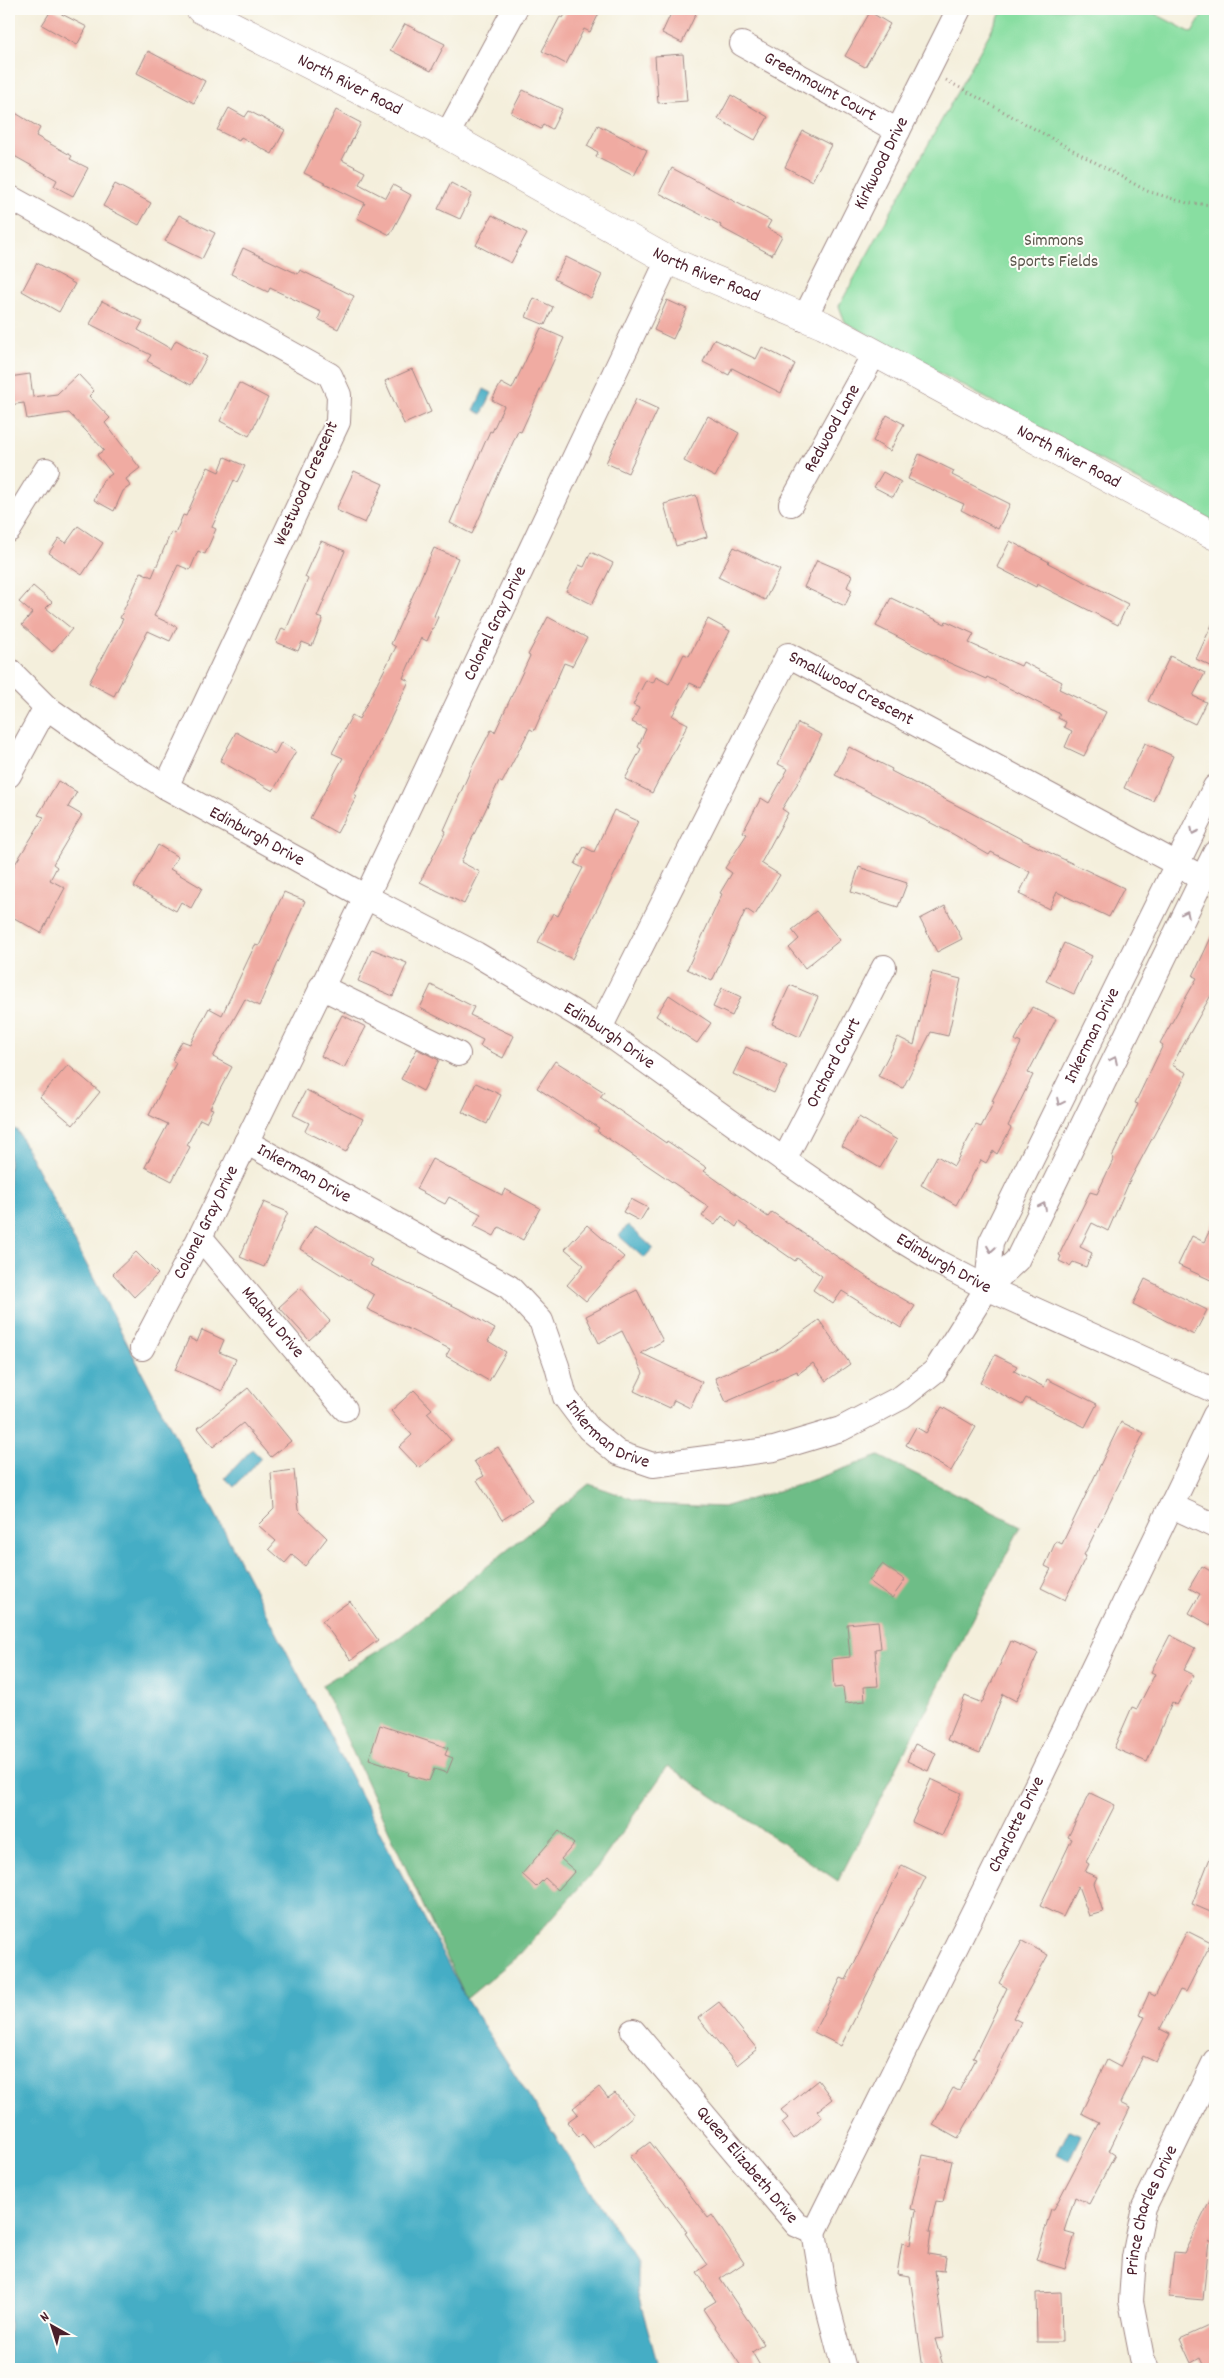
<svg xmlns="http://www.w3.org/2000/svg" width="1224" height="2378" font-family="Dekko,sans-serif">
	<rect width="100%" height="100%" fill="#fdfcf7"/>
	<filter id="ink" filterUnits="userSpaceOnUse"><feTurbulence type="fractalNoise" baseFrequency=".02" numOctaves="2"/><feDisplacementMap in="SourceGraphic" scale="10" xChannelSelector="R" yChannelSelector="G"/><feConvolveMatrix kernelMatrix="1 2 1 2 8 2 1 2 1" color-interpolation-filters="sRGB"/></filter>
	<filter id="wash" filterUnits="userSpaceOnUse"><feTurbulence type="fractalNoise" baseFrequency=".0096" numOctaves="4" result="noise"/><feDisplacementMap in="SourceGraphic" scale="20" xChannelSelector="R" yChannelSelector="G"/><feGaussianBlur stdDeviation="1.12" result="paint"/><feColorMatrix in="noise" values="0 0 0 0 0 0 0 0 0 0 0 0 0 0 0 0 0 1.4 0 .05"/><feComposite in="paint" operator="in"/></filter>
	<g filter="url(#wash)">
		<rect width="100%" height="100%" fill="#f4efdc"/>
		<!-- green -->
		<polygon fill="#88dea1" stroke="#697e66" points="1003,9 1146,9 1192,33 1206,9 1215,9 1215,522 845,322 839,306"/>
		<!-- forest -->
		<polygon fill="#6ebd87" stroke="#5c6e59" points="879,1456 1021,1526 838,1881 668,1766 599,1865 519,1955 466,1999 322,1685 396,1640 589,1484 647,1504 723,1507 798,1485"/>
		<!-- water -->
		<g fill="#45adc5" stroke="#486678">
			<polygon points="484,389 492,393 482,414 474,410"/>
			<polygon points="9,1128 17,1130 466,1999 637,2262 637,2291 659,2369 9,2369"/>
			<polygon points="628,1225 653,1248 644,1258 619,1236"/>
			<polygon points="252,1449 261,1458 234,1487 225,1478"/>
			<polygon points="1069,2130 1081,2135 1069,2160 1057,2154"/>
		</g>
		<g id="blocks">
			<!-- building -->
			<g fill="#f0aba2">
				<polygon points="52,9 87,27 77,45 42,25"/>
				<polygon points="568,9 601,9 590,32 584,29 566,64 542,51 560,17 563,18"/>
				<polygon points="673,9 698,9 682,43 662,33"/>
				<polygon points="870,12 890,24 865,67 845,56"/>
				<polygon points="405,24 445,44 431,71 390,50"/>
				<polygon points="148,51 205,81 194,103 137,73"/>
				<polygon points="683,54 687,101 658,103 655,56"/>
				<polygon points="523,90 562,109 552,129 543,124 541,129 511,113"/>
				<polygon points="731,95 768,117 755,140 718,119"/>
				<polygon points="229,108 245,117 249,111 285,130 272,154 241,137 239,141 217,130"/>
				<polygon points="9,109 40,128 36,136 72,156 70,159 88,168 73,196 54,186 57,180 9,153"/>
				<polygon points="336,110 361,123 342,160 365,172 359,184 386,198 393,185 411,195 390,235 357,218 365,203 304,173"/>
				<polygon points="598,125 647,150 634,176 596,157 598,152 587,146"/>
				<polygon points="803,131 831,145 812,181 785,167"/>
				<polygon points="672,168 771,221 767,228 782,236 772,255 720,227 721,225 659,193"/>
				<polygon points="451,183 472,194 460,219 438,209"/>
				<polygon points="115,184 151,203 139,225 103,206"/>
				<polygon points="179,215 215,233 202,259 165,241"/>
				<polygon points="492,215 527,233 511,263 476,245"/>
				<polygon points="243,248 298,274 300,270 354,296 338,329 318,319 321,312 270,288 268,292 231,274"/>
				<polygon points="566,257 602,275 591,298 554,279"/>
				<polygon points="37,263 75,284 59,312 22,291"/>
				<polygon points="534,298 553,307 545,325 526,317"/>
				<polygon points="667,300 687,309 673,339 654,330"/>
				<polygon points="102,301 143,321 138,330 171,349 176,340 207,357 191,385 147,361 151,355 90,324"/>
				<polygon points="541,328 564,338 521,432 518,431 472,534 450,523 490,431 492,432 504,406 492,400 501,383 512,389"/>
				<polygon points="714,339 756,359 762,347 795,364 781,393 732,368 729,375 703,362"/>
				<polygon points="412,369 431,412 404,424 385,381"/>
				<polygon points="30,374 33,397 57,394 78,374 94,391 89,396 110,418 105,423 140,468 126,479 130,486 123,491 114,511 94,500 103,480 112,474 97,455 104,450 69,413 27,419 24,403 9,405 9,377"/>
				<polygon points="239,383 268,398 249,436 220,421"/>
				<polygon points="636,399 658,409 628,473 606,463"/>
				<polygon points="887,415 904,424 890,451 873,441"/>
				<polygon points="708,416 739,433 715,477 684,461"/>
				<polygon points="919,454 954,471 952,475 1010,504 998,529 961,510 964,504 908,479"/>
				<polygon points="225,457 245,466 237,482 234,480 212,527 216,529 205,554 198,551 190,570 178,565 154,616 177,627 170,641 148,631 114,696 89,683 123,619 120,618 141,572 152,577 171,532 175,534 183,515 186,516 208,467 219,472"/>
				<polygon points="354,471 383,484 365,523 336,510"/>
				<polygon points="883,472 901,482 893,497 874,487"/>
				<polygon points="696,495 707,537 676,546 664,504"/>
				<polygon points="78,526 103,543 82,575 49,553 59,538 66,543"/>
				<polygon points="321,541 345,551 317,617 323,619 312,646 302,642 298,651 276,642 282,628 286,630 308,579 305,577"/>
				<polygon points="1010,541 1049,562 1048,563 1128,604 1118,625 1037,584 1036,587 997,567"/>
				<polygon points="734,547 780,570 765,600 718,577"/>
				<polygon points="434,548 458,558 434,616 438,617 427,641 421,638 403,678 409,681 354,794 357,796 337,833 310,818 343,758 332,753 352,715 359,719 396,647 391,644"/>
				<polygon points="591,552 613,563 592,604 566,591 579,565 584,567"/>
				<polygon points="817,560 852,575 847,587 852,590 845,606 804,587"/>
				<polygon points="33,586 52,602 46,608 72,629 52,652 22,625 32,613 19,602"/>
				<polygon points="891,598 945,624 946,621 974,634 969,643 1021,666 1023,662 1062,682 1059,689 1106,712 1084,756 1065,747 1072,731 1064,727 1066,722 1058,718 1060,714 987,677 986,679 943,660 876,626"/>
				<polygon points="548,617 587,638 572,666 564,663 534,731 530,729 502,783 499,781 461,862 480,872 464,904 420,882 446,831 444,830 472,767 491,730 495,732 530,656 528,655"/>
				<polygon points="1215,618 1215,668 1196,659"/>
				<polygon points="708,619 730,631 701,688 690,683 672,716 688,724 652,793 625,779 641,749 638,747 646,729 632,722 639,708 633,705 646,680 653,683 656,677 669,684 684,654 689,656"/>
				<polygon points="1170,656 1205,673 1193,696 1206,702 1195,724 1148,701"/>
				<polygon points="798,723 822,735 802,776 782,809 788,813 761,863 780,875 755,915 746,909 712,981 687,969 722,894 720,893 732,873 725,868 747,834 743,832 761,798 769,803 788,769 778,764"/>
				<polygon points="236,732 275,754 281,742 296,751 273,791 220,761"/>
				<polygon points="1145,743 1173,756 1153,801 1124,788"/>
				<polygon points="849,747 892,769 891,771 1023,840 1124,888 1109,917 1057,892 1049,909 1019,894 1030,872 991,852 989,855 953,834 835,775"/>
				<polygon points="58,781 77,792 68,807 82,815 53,864 57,867 50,880 65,888 41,933 9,915 9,874 44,817 38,815"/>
				<polygon points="614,810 638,821 617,869 572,959 538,942 553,913 558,916 583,868 575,864 584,847 594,852"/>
				<polygon points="158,845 178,857 170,869 202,888 191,908 181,902 176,911 134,887"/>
				<polygon points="859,867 907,883 898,907 851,892"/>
				<polygon points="284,892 305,901 259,1006 245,999 213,1057 232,1067 210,1108 213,1109 206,1122 200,1119 187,1145 190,1147 172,1181 145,1167 168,1124 149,1115 176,1063 172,1060 182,1041 190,1044 209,1008 222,1015 255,945 259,946"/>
				<polygon points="945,906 962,939 937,952 920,919"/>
				<polygon points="816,911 840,940 805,968 789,948 799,939 792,930"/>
				<polygon points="1215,929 1215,988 1172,1065 1187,1073 1130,1180 1108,1231 1092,1223 1080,1247 1092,1253 1086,1267 1073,1262 1070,1266 1059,1261 1061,1256 1059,1255 1090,1192 1097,1194 1114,1158 1112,1157 1138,1104 1135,1103 1163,1045 1160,1043 1197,978 1193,976"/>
				<polygon points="1064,943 1092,956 1074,994 1046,981"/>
				<polygon points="372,949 407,963 393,996 358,981"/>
				<polygon points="932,972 961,979 948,1036 931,1032 903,1088 878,1076 898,1037 914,1045"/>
				<polygon points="431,985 474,1007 470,1015 514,1036 503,1058 480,1046 483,1040 420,1008"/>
				<polygon points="790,985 818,997 800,1037 772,1024"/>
				<polygon points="722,988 741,997 732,1016 713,1007"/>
				<polygon points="669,995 711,1023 697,1043 656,1016"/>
				<polygon points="1032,1007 1056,1019 1028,1073 1033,1075 1008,1126 1011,1128 997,1154 993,1151 986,1163 981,1160 956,1205 921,1185 937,1156 954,1166 976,1125 981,1127 994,1102 992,1101 1021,1043 1015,1040"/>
				<polygon points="342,1015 366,1027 344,1068 321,1056"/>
				<polygon points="746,1047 787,1066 774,1093 733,1074"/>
				<polygon points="417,1049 439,1060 423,1091 401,1079"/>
				<polygon points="555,1061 604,1092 600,1097 666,1143 667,1141 707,1168 704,1171 768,1217 772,1212 874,1282 915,1306 901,1328 842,1291 833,1304 813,1290 822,1276 797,1258 795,1261 739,1222 736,1227 722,1216 715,1225 702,1216 709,1207 597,1131 599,1128 537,1088"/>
				<polygon points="68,1065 100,1092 73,1125 40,1097"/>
				<polygon points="476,1083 501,1095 487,1124 462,1112"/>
				<polygon points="306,1090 363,1119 346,1152 305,1131 309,1123 293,1115"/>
				<polygon points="859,1117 897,1140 880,1168 842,1146"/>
				<polygon points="432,1159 502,1195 505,1189 540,1208 523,1240 499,1227 494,1236 474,1226 481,1214 449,1197 445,1204 416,1189"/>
				<polygon points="631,1199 648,1208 640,1221 623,1212"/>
				<polygon points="264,1202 288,1212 264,1267 240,1257"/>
				<polygon points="1215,1220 1215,1282 1178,1265 1192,1236 1204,1242"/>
				<polygon points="315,1225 372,1260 369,1265 464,1311 495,1329 488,1341 506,1352 489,1381 446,1356 450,1349 367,1309 374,1295 300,1249"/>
				<polygon points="587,1225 624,1257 586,1301 567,1285 584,1265 565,1249"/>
				<polygon points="136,1252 158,1274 134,1297 113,1274"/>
				<polygon points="1145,1279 1207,1310 1194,1335 1133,1304"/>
				<polygon points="300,1288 330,1321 309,1340 279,1307"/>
				<polygon points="637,1290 663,1341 641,1353 702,1382 690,1408 674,1400 670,1408 634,1391 643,1373 622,1331 599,1343 586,1316"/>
				<polygon points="819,1320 850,1364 826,1381 813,1363 798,1374 797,1371 726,1402 715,1378 774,1352"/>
				<polygon points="202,1330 224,1340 219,1352 236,1359 222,1391 175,1370 189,1338 197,1342"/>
				<polygon points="995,1355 1017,1366 1014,1371 1044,1387 1047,1379 1097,1404 1085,1427 1026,1398 1022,1405 980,1383"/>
				<polygon points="248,1388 291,1441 271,1457 243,1423 213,1447 198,1428"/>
				<polygon points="414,1390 432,1409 427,1413 451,1440 419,1468 399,1447 412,1435 391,1411"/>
				<polygon points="942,1407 976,1427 951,1471 906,1445 916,1427 926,1433"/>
				<polygon points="1121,1422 1144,1433 1084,1555 1086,1556 1065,1600 1041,1588 1051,1569 1045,1566 1056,1541 1062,1544"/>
				<polygon points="498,1447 532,1501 502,1520 477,1480 484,1476 474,1461"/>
				<polygon points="294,1470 298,1510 327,1538 305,1566 292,1555 285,1563 269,1549 276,1541 258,1525 274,1509 271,1473"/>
				<polygon points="882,1564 905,1580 892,1598 869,1581"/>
				<polygon points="1202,1566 1212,1572 1215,1567 1215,1616 1210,1625 1189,1613 1200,1594 1189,1588"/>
				<polygon points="350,1601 378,1640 351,1660 322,1621"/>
				<polygon points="878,1621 881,1648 875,1649 878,1686 864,1687 865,1701 845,1703 843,1687 834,1688 832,1659 850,1657 847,1624"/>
				<polygon points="1170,1635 1195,1648 1184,1670 1194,1675 1177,1705 1172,1702 1147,1762 1114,1748 1132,1707 1137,1709 1155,1674 1151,1672"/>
				<polygon points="1011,1641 1038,1653 1016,1701 1003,1694 980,1753 947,1740 965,1696 982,1703"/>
				<polygon points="380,1725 448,1748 445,1755 453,1758 447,1773 434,1769 429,1781 408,1775 409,1772 369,1759"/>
				<polygon points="915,1744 936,1753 928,1771 907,1761"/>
				<polygon points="931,1779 961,1793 942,1836 912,1822"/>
				<polygon points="1090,1793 1115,1805 1086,1862 1089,1864 1085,1872 1097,1877 1094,1883 1103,1912 1089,1916 1078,1886 1063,1917 1040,1906 1072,1839 1068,1837"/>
				<polygon points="559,1831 574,1844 561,1859 575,1871 558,1890 545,1878 536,1887 522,1874"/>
				<polygon points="1214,1848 1215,1848 1215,1914 1192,1904"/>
				<polygon points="902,1865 926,1877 841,2046 814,2032 841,1978 846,1980"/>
				<polygon points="1187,1931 1211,1943 1186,1992 1180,1990 1160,2029 1170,2034 1156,2062 1143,2056 1120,2103 1130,2108 1109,2151 1115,2155 1089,2204 1075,2197 1064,2231 1075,2234 1065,2269 1036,2260 1051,2209 1054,2209 1099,2122 1081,2113 1107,2060 1120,2067 1145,2017 1139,2015 1149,1993 1155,1996"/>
				<polygon points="1022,1941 1048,1955 1013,2018 1021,2022 997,2070 958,2139 933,2125 953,2088 959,2091 976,2059 973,2058 1007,1988 999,1983"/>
				<polygon points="719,2002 757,2049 737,2065 698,2018"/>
				<polygon points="818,2080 832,2099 817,2111 822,2117 794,2139 782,2123 788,2118 781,2110"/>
				<polygon points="599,2087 608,2098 615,2093 634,2115 594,2148 582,2133 579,2137 567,2122 578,2114 573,2108"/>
				<polygon points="650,2142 708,2218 712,2215 744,2263 720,2279 764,2344 752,2352 762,2369 743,2369 703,2309 716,2301 697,2272 707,2265 685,2233 687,2232 630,2157"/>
				<polygon points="923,2155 952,2161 943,2202 936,2201 929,2232 931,2232 928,2254 946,2257 944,2271 935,2270 944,2338 935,2339 944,2369 923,2369 910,2276 897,2274 902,2243 910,2245 916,2210 911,2209"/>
				<polygon points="1215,2191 1215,2244 1209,2240 1203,2300 1169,2297 1174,2252 1184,2253"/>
				<polygon points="1061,2292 1062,2342 1037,2342 1036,2293"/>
				<polygon points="1215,2323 1215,2369 1205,2369 1200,2358 1191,2363 1180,2339"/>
			</g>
		</g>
	</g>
	<g filter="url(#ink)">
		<use href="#blocks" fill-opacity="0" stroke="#9f8784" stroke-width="1"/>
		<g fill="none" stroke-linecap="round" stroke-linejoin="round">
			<!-- minor casing -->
			<g stroke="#9f8784" stroke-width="26">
				<g id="minor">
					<path id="s1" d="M742,44L898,131"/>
					<polyline points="447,135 515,9"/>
					<polyline points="9,197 330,375 339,395 338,422 166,787"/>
					<path id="s2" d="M804,319L959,9"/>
					<path id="s3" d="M791,504L874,354"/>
					<polyline points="9,530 46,470"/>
					<path id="s4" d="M9,670L46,707L107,750L166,787L366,897L476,954L600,1028L784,1160L891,1234L939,1263L987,1288L1215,1391"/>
					<polyline points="9,775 46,707"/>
					<polyline points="321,987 458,1054"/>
					<path id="s5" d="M600,1028L788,655L1203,878"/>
					<path id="s6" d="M246,1142L509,1287L541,1321L557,1366L565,1397L589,1429L618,1453L653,1465L774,1449L841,1429L902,1397L935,1371L987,1288L1017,1260L1215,853"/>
					<path id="s7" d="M784,1160L884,967"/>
					<path id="s8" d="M200,1237L345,1409"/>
					<path id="s9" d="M987,1288L991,1242L1215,787"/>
					<path id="s10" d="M142,1348L200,1237L366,897L668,260"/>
					<polyline points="1172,1506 1215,1526"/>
					<path id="s11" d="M633,2031L797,2225L814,2232"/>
					<path id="s12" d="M814,2232L1040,1778L1215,1415"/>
					<polyline points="814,2232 824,2292 844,2369"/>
					<path id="s13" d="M1147,2369L1142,2358L1131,2301L1134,2257L1144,2207L1215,2061"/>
				</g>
			</g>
			<!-- major casing -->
			<g stroke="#9f8784" stroke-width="29">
				<g id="major">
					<path id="s14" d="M200,9L447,135L668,260L823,325L1215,536"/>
				</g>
			</g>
			<!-- path -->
			<polyline stroke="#9f8784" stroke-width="3" stroke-dasharray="1 4" stroke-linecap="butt" points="946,80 1147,191 1187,203 1215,205"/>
			<!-- minor -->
			<use href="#minor" stroke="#fff" stroke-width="24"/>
			<!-- major -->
			<use href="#major" stroke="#fff" stroke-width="28"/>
		</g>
		<!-- one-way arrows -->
		<defs><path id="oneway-chevron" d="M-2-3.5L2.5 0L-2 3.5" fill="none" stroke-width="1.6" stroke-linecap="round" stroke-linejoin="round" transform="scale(1.25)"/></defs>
		<g stroke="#ae9aa0">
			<use href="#oneway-chevron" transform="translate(1194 831) rotate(116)"/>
			<use href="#oneway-chevron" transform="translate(1186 914) rotate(-64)"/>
			<use href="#oneway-chevron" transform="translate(1114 1060) rotate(-64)"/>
			<use href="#oneway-chevron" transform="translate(1060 1102) rotate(116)"/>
			<use href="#oneway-chevron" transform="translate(1043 1206) rotate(-64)"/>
			<use href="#oneway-chevron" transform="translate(991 1249) rotate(99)"/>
		</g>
	</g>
	<g text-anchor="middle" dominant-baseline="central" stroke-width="4" stroke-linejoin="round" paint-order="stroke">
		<!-- street labels -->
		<g font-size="18" fill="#4a1f2b" stroke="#fdfcf7">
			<text stroke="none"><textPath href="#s14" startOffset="168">North River Road</textPath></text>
			<text stroke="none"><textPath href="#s1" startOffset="89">Greenmount Court</textPath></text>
			<text stroke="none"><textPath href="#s2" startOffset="174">Kirkwood Drive</textPath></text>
			<text stroke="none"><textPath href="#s14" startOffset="572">North River Road</textPath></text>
			<text stroke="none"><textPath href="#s3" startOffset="86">Redwood Lane</textPath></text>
			<text stroke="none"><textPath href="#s14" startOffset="978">North River Road</textPath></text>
			<text transform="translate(307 484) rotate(-66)">Westwood Crescent</text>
			<text stroke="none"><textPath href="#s10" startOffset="806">Colonel Gray Drive</textPath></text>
			<text stroke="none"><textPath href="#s5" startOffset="489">Smallwood Crescent</textPath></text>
			<text stroke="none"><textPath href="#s4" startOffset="300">Edinburgh Drive</textPath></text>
			<text stroke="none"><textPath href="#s9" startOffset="276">Inkerman Drive</textPath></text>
			<text stroke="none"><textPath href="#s4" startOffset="705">Edinburgh Drive</textPath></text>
			<text stroke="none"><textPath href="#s7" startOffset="109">Orchard Court</textPath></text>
			<text stroke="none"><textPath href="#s6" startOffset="66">Inkerman Drive</textPath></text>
			<text stroke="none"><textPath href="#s10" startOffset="141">Colonel Gray Drive</textPath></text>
			<text stroke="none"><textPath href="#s4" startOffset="1110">Edinburgh Drive</textPath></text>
			<text stroke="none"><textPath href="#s8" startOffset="112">Malahu Drive</textPath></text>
			<text stroke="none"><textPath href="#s6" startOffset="485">Inkerman Drive</textPath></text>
			<text stroke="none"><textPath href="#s12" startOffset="455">Charlotte Drive</textPath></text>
			<text stroke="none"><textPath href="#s11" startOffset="176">Queen Elizabeth Drive</textPath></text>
			<text stroke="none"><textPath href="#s13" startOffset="164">Prince Charles Drive</textPath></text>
		</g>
		<!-- park labels -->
		<g font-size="18" fill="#5d584e" stroke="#fdfcf7">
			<text x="1054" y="241">Simmons<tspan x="1054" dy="21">Sports Fields</tspan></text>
		</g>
	</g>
	<!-- margin -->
	<rect width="1224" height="2378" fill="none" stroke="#fdfcf7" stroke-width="30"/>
	<!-- north arrow -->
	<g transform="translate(52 2326) rotate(321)" stroke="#fdfcf7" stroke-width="4" paint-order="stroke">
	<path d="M0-4L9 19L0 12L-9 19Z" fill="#4a1f2b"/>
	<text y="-8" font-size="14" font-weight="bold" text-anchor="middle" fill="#4a1f2b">N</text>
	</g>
</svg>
